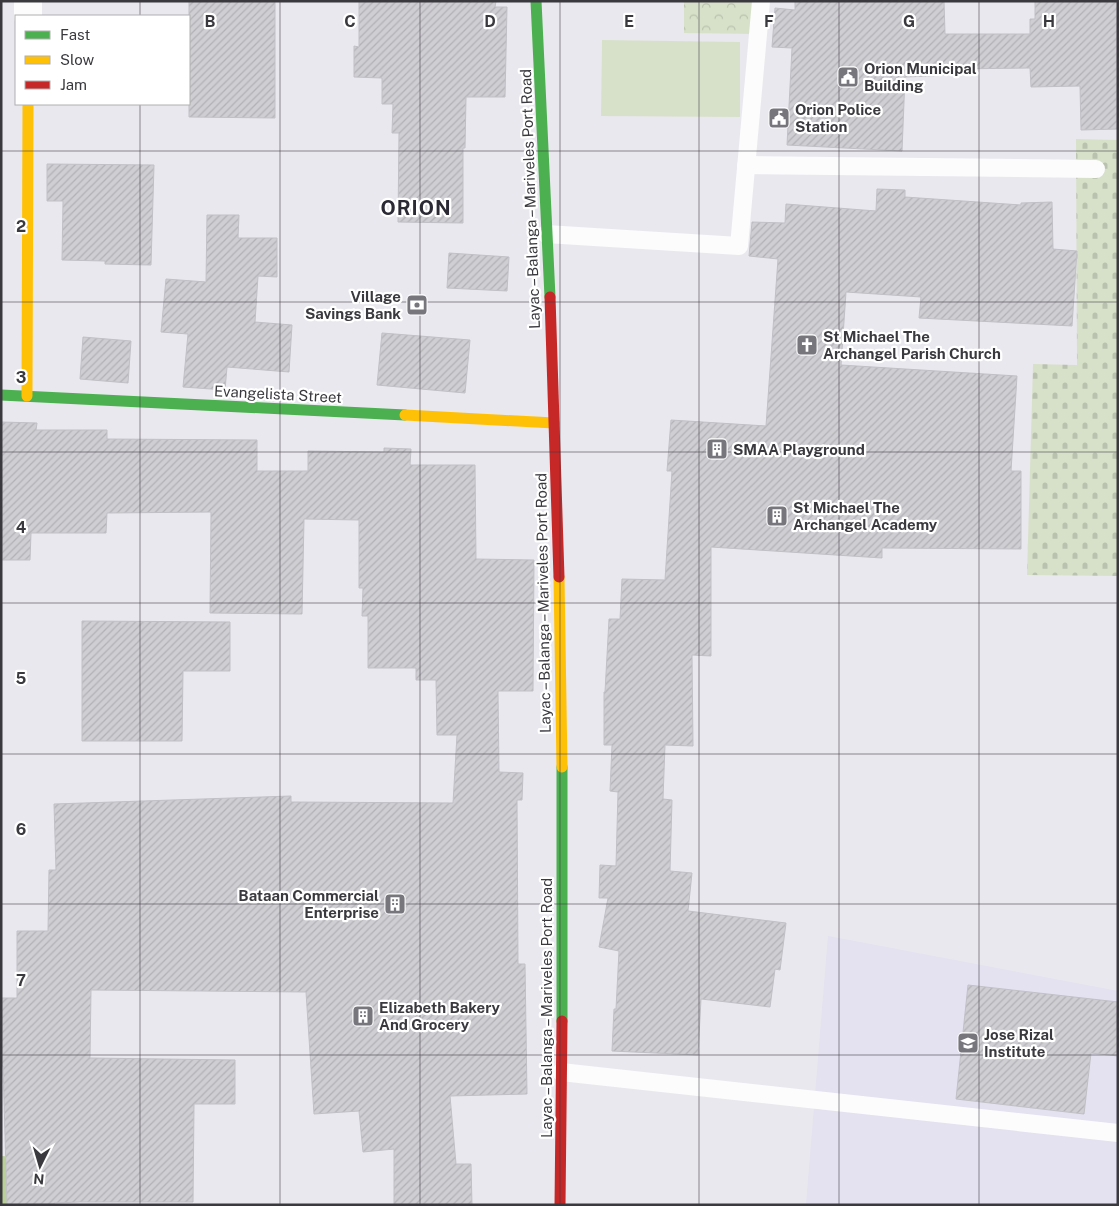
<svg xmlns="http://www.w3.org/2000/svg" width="1119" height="1206" font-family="'Public Sans',sans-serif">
	<defs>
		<pattern id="cemetery-stones" width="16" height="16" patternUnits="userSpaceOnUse" patternTransform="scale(1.25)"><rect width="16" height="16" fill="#d7e1c9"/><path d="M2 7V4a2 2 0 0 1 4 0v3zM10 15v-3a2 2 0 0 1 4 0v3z" fill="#b9c2ae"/></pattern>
		<pattern id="park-crowns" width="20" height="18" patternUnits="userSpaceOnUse" patternTransform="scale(1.25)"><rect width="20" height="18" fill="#d7e1c9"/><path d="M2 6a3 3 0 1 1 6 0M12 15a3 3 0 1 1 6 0" fill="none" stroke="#b9c2ae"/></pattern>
		<pattern id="building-hatch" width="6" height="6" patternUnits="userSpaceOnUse" patternTransform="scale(1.25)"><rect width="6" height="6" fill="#cfced3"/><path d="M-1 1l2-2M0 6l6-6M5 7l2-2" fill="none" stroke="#b2b2b6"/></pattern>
	</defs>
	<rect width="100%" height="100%" fill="#e9e8ee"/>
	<!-- built -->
	<polygon fill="#e4e1f0" points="828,936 1118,991 1118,1205 806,1205"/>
	<!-- grass -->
	<polygon fill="#d7e1c9" points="602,40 740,42 740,117 601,116"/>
	<!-- cemetery -->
	<polygon fill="url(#cemetery-stones)" points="1076,139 1118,140 1118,576 1027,575 1033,364 1077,365"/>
	<!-- park -->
	<polygon fill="url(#park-crowns)" points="684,1 756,1 756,34 684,33"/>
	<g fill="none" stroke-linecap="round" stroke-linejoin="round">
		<!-- river -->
		<polyline stroke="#bad099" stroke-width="60" points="1,1186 3,1205"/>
	</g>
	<!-- building -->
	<g fill="url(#building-hatch)" stroke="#c1c0c6">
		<polygon points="189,1 275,1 275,118 189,117"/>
		<polygon points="359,1 496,1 495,7 507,7 505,97 466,97 465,148 463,148 463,223 398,222 399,133 392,133 393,104 382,104 382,78 354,77 354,46 359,47"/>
		<polygon points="795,1 944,1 945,34 1030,34 1030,19 1035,19 1035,1 1118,1 1118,129 1081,130 1080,86 1031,87 1030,68 953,69 953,75 905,77 902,151 787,145 792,48 772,47 775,8 795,10"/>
		<polygon points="47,164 154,165 151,265 105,264 105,261 62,260 63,201 47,201"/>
		<polygon points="877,189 905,190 905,197 1021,205 1021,203 1052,202 1053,249 1077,251 1072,326 919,318 921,297 846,292 841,365 1017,376 1011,471 1021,471 1021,549 882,548 882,558 711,547 711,656 692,655 693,746 665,745 663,799 672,800 670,871 692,873 688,911 786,923 780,970 775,969 770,1007 701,999 698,1055 612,1051 614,1009 616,1009 619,951 599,947 608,898 599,898 600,865 616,866 618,792 610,791 612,745 604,745 604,692 605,692 609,619 620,619 622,579 665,580 672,471 667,471 671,420 766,426 778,259 749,256 752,222 785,223 786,204 876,211"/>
		<polygon points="207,215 239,215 238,238 277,238 277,277 258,276 255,322 292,325 289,372 227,367 225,390 183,387 188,334 161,332 166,279 206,282"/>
		<polygon points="449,253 509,257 507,291 447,288"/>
		<polygon points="382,333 470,340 465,393 377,385"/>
		<polygon points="83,337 131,341 128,383 80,379"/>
		<polygon points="1,422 37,423 36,430 107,430 107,439 257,440 257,471 308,471 308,451 384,452 384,448 411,449 410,465 475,465 476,559 534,560 533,691 498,691 499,772 523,773 522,800 517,800 518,964 525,964 527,1094 450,1096 456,1164 471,1164 472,1205 394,1205 394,1149 363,1152 359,1111 314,1114 306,992 91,990 90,1058 235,1060 235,1104 194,1104 193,1202 80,1202 54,1203 54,1205 7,1205 3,1066 1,1066 1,998 17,998 17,931 48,931 49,870 56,870 54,804 291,796 291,802 453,803 457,735 437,735 436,680 416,680 416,668 368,668 368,616 362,616 363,588 359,588 359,520 304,519 302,614 210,613 211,512 107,513 106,533 31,533 30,560 1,560"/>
		<polygon points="82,621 230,622 230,671 183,671 182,741 82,741"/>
		<polygon points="968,985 1118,1002 1118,1056 1091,1053 1084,1114 956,1099"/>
	</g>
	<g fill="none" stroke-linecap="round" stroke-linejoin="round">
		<!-- lane -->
		<g stroke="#fcfcfc" stroke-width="18">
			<polyline points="746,165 1096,169"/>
			<polyline points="546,234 739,246 761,1"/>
			<polyline points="561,1072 1118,1133"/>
		</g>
		<!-- street -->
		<polyline stroke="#fcfcfc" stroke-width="28" points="28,16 28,1"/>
		<!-- fast -->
		<g stroke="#4caf50" stroke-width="11">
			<polyline points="536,1 550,297"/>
			<polyline points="1,395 405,415"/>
			<polyline points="562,1021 562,767"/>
		</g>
		<!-- slow -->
		<g stroke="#ffc107" stroke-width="11">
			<polyline points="27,396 28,104"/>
			<polyline points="405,415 554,423"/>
			<polyline points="559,577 562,767"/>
		</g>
		<!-- jam -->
		<g stroke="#c62828" stroke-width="11">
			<polyline points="550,297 559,577"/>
			<polyline points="560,1205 562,1021"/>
		</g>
	</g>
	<!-- grid -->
	<path fill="none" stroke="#3a393e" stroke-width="1" stroke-opacity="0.55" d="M140,1V16M280,1V1205M420,1V1205M560,1V1205M699,1V1205M839,1V1205M979,1V1205M140,104V1205M1,151H1118M1,302H1118M1,452H1118M1,603H1118M1,754H1118M1,904H1118M1,1055H1118"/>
	<!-- icons -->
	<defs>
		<g id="civic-square" transform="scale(1.125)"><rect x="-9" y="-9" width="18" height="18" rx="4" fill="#77767c" stroke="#fff"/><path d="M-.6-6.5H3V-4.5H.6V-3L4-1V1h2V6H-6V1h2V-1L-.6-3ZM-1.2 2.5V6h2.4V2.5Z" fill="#fff"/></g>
		<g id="bank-square" transform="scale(1.125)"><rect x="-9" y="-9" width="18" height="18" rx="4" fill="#77767c" stroke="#fff"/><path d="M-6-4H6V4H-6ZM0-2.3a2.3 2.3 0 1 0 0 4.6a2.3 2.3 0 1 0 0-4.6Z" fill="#fff"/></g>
		<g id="church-square" transform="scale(1.125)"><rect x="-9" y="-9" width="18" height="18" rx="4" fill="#77767c" stroke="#fff"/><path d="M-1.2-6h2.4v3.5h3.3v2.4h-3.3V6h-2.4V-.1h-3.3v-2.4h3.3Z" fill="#fff"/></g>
		<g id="building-square" transform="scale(1.125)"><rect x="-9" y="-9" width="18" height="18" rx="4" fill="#77767c" stroke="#fff"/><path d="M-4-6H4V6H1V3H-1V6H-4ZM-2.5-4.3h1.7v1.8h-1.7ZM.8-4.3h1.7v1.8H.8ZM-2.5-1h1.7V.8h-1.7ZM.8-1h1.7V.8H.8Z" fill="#fff"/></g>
		<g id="school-square" transform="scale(1.125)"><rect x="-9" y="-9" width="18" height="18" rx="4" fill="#77767c" stroke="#fff"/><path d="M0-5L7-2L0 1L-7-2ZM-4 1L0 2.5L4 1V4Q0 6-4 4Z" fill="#fff"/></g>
	</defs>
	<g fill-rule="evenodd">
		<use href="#civic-square" x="848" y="77"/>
		<use href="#civic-square" x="779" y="118"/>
		<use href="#bank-square" x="417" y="305"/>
		<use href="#church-square" x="807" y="345"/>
		<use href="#building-square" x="717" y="449"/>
		<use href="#building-square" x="777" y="516"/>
		<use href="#building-square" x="395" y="904"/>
		<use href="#building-square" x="363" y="1016"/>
		<use href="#school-square" x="968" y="1043"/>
	</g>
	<g text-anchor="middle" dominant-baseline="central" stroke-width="4.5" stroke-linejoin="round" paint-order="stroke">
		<!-- poi labels -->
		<g font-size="15" font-weight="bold" fill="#3a393e" stroke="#fff" text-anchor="start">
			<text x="864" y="68">Orion Municipal<tspan x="864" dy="17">Building</tspan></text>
			<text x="795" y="109">Orion Police<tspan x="795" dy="17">Station</tspan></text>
			<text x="401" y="296" text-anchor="end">Village<tspan x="401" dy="17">Savings Bank</tspan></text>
			<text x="823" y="336">St Michael The<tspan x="823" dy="17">Archangel Parish Church</tspan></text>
			<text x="733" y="449">SMAA Playground</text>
			<text x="793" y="507">St Michael The<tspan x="793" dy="17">Archangel Academy</tspan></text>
			<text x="379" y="895" text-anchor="end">Bataan Commercial<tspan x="379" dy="17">Enterprise</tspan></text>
			<text x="379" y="1007">Elizabeth Bakery<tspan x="379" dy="17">And Grocery</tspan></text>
			<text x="984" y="1034">Jose Rizal<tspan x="984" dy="17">Institute</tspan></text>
		</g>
		<!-- street labels -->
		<g font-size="15" fill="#3a393e" stroke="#fff">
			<text transform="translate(530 199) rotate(-92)">Layac – Balanga – Mariveles Port Road</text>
			<text transform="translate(278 394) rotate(3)">Evangelista Street</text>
			<text transform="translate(543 603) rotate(-91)">Layac – Balanga – Mariveles Port Road</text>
			<text transform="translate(546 1008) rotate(-90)">Layac – Balanga – Mariveles Port Road</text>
		</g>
		<!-- district labels -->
		<g font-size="20" font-weight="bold" letter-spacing="1" fill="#2b2934" stroke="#fff">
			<text x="416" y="208">ORION</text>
		</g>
	</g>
	<g font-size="16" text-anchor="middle" font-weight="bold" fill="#3a393e" stroke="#fff" stroke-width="4.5" stroke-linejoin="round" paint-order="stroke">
		<text x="210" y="27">B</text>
		<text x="350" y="27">C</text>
		<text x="490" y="27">D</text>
		<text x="629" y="27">E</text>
		<text x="769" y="27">F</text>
		<text x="909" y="27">G</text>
		<text x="1049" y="27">H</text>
		<text x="21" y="232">2</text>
		<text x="21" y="383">3</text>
		<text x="21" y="533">4</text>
		<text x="21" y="684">5</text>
		<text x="21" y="835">6</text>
		<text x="21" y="986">7</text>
	</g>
	<!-- border -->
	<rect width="1119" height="1206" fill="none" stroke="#3a393e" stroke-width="5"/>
	<!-- legend -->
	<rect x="15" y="15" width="175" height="90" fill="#ffffff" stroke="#b0b0b2"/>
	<rect x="25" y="31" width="25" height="8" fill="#4caf50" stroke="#b0b0b2"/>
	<text x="60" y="40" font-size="15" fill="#3a393e">Fast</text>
	<rect x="25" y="56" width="25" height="8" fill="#ffc107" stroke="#b0b0b2"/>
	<text x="60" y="65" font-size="15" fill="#3a393e">Slow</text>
	<rect x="25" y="81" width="25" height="8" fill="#c62828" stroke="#b0b0b2"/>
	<text x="60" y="90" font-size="15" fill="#3a393e">Jam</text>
	<!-- north arrow -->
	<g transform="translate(40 1166) rotate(185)" stroke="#ffffff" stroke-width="4" paint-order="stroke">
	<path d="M0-4L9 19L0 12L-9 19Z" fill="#3a393e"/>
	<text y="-8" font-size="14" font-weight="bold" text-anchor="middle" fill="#3a393e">N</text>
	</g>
</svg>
